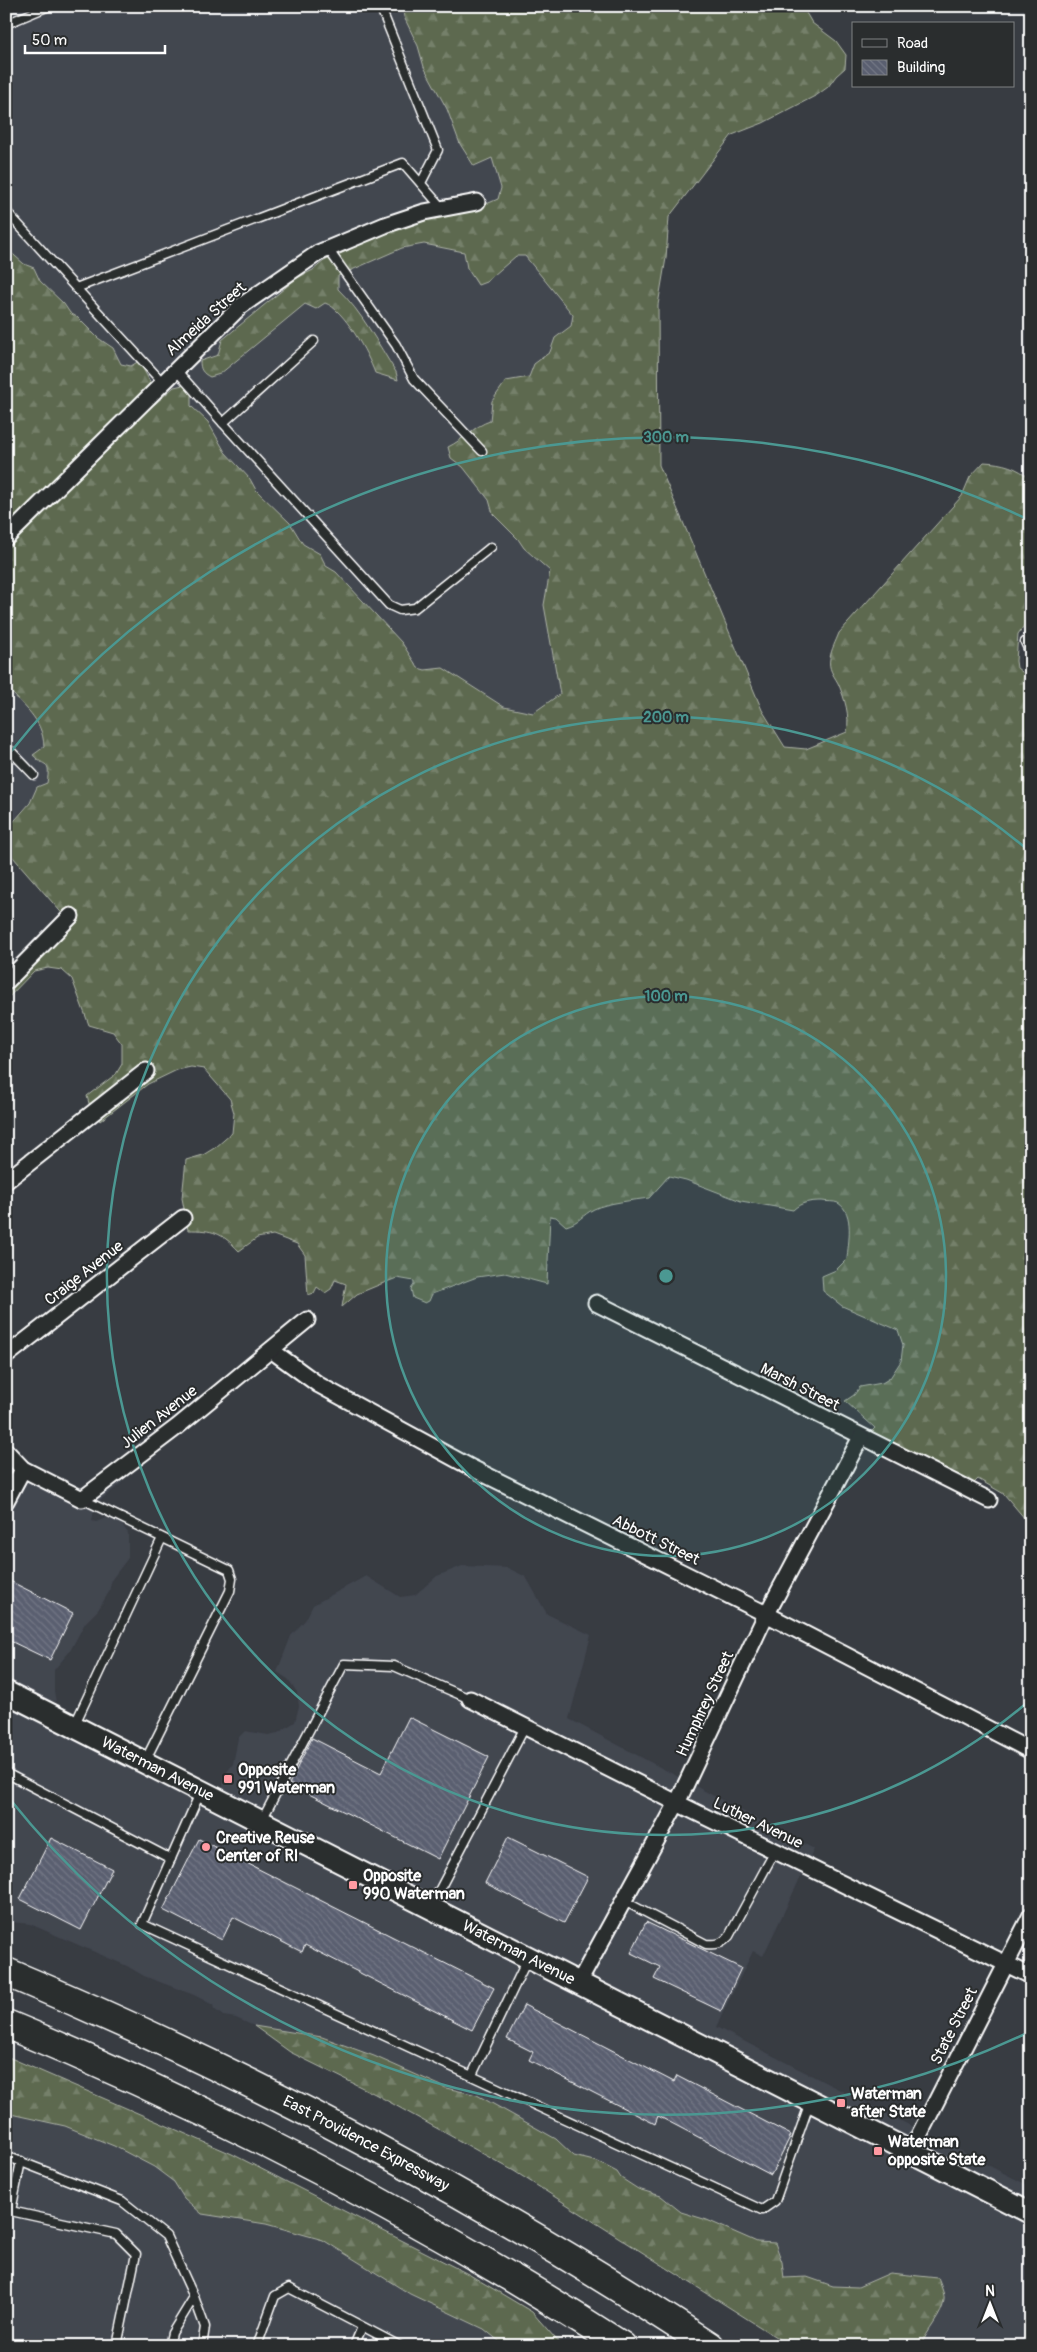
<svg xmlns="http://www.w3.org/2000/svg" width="1037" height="2352" font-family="Pangolin,sans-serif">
	<defs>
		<pattern id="forest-firs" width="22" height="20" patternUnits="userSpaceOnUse" patternTransform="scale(1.25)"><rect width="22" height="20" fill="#5d6950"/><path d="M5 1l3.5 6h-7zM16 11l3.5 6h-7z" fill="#75806a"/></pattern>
		<pattern id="building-back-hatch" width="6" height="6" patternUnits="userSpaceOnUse" patternTransform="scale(1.25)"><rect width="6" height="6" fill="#5a5f70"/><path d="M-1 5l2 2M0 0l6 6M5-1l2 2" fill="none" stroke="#737785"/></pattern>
	</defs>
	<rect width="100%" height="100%" fill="#383c42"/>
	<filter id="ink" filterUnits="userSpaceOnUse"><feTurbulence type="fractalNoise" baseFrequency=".02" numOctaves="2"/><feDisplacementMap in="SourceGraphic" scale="10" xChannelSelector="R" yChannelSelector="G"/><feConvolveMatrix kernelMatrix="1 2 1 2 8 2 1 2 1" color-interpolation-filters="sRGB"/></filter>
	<g filter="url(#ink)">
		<!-- built -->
		<g fill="#424650">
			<polygon points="6,6 402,6 404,17 418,46 424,67 447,109 460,144 474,166 492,157 501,188 498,200 484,205 353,237 349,250 324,261 313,270 297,278 222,340 218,355 200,361 220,374 305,304 325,303 334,306 343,317 369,357 375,373 398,379 396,372 368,326 360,317 351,301 338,289 337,276 403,248 424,244 464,252 467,268 486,282 516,256 525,256 573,315 571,326 555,338 550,352 537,362 529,377 492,401 491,421 482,423 458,442 451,458 463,467 489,500 493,514 518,539 524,548 550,570 544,605 560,694 533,713 504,707 443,668 425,670 418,668 402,643 336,572 326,566 320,554 303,544 301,538 263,495 256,490 250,479 225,452 208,422 191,406 191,396 175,387 155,404 149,404 139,361 131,366 121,364 113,348 98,338 77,317 70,313 64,304 40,281 34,268 24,264 6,248"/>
			<polygon points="6,686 35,716 44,733 44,747 34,755 35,758 45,763 49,769 47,783 37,788 30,803 20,812 6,832"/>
			<polygon points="6,1452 80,1496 115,1473 122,1480 121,1484 95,1504 92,1521 96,1522 106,1518 120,1522 128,1533 128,1558 112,1579 109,1592 98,1610 85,1623 70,1651 54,1670 54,1691 56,1702 22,1691 223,1805 223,1777 233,1764 238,1738 245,1731 268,1735 278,1733 295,1722 299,1706 297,1692 288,1679 277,1672 291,1636 306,1619 313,1605 366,1576 400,1597 415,1595 437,1576 462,1566 508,1568 526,1577 547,1614 591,1635 569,1719 814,1849 763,1956 753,1951 716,2027 1031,2187 1031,2346 921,2346 926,2333 941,2311 938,2278 890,2273 858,2287 833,2286 807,2277 784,2278 782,2262 775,2243 757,2242 707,2220 681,2212 661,2196 638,2189 621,2178 617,2172 598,2162 574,2156 556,2139 477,2095 446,2088 374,2056 322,2037 254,2026 236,2018 223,2016 214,2009 213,2005 194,1995 144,1976 127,1966 30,1924 12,1922 6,1913"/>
			<polygon points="6,2113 65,2126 114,2146 154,2167 174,2182 184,2198 235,2217 266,2224 323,2240 410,2294 484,2329 505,2346 6,2346"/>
		</g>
		<!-- forest -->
		<g fill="url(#forest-firs)" stroke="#aeb4a8">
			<path d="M402,6H802L812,23L836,41L846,55L845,68L836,76L828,87L817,95L763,123L732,135L669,217L666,258L658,305L659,465L762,710L785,747L806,749L847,732C850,715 845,699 838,683C833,674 828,669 830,658C831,650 836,641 839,633L962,496L970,477L984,462C1003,463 1017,467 1031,479V616L1018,634L1016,661L1017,668L1031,679V1526L1004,1494L978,1479L969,1488L867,1436L875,1428L845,1401L854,1395L860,1387L882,1383L890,1378L901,1361L903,1345L898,1330L842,1306L823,1291L822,1276L836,1270L847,1259C848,1243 855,1213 838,1203C834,1201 827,1202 822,1201C811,1201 801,1202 793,1210L741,1201L686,1180L669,1176L649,1198C635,1200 606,1203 594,1209C582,1215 580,1222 566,1226L556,1217L550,1216L547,1284L505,1273L477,1277L432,1294L429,1301L425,1303L413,1298L411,1289L414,1285V1281L397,1278L381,1284L357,1294L342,1307L346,1284L335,1280L331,1289L325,1293L317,1287L314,1293L308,1295L305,1255L297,1244L273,1235L257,1238L239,1251C221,1232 213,1230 188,1230L182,1198L186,1160L203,1155L216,1147L232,1133L234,1113L230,1099L204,1069L191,1067L177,1070L148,1084L100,1121L90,1107L87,1096L116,1074L122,1064V1044L113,1032L89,1025L72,979L62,970L48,968L34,971L6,1000V979L66,918L6,849L8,828L30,803L37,787L47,783C51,758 45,769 33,755L44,747C43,718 23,707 6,686V248L24,264L34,268L40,281L64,304L70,313L77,317L98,338L113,348L121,364L131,366L139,361L154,389L149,404H155L174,387L183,385L193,391L191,396V406L208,422L225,452L250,479L256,490L290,523L303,544L320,554L326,566L336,572L402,643L418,668L425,670L443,668L504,707L533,713L560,694L544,605L550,571L524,548L518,539L493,514L489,500L463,467L451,458L448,447C463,440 474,426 490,421L492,401L506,381L529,377L534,364L550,352L555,338L571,326L573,315L525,256H516L486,282L478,285L467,268L464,252L424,244L402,248L338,276V289C362,312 378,344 396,372L398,380L375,373C368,354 344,309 325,303L316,309L305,304L220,374L210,377C202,373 200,369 200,361L218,355L222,340L297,278L313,270L324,261L349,250L353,237L484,205L498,199L501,188L492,158L474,166L460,144L447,109L424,67L418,46L404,17Z"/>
			<path d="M254,2026L322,2037L374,2056L446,2088L477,2095L556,2139L574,2156L598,2162L617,2172L621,2178L638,2189L661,2196L681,2212L707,2220L757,2242L775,2243L782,2262L784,2278L807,2277L833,2286L858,2287L890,2273L938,2278C940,2284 945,2294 944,2300C943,2315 926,2331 921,2346H790L514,2171L375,2094L290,2052Z"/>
			<polygon points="6,2056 232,2154 470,2275 532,2312 562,2346 505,2346 484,2329 410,2294 323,2240 266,2224 202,2214 184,2198 174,2182 154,2167 114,2146 65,2126 6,2113"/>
		</g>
		<!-- building -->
		<g fill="url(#building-back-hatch)" stroke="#fff">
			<polygon points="6,1579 73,1613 50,1660 6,1639"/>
			<polygon points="409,1717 489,1757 438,1859 289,1784 312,1738 381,1773"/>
			<polygon points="508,1837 588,1877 564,1923 485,1883"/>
			<polygon points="51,1838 112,1869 81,1930 20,1899"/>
			<polygon points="199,1839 494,1988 472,2030 305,1945 302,1952 233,1917 222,1940 163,1910"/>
			<polygon points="646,1922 741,1968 721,2011 654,1979 660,1967 631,1953"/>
			<polygon points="524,2005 674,2082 677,2076 791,2135 771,2175 658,2116 655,2124 529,2060 533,2052 507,2039"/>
		</g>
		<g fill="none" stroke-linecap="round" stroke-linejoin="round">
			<!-- service casing -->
			<g stroke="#fff" stroke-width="11">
				<g id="service">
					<polyline points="380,6 438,150 421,183"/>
					<polyline points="6,24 49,6"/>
					<polyline points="6,211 76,288"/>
					<polyline points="328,249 396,345 414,379 482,451"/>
					<polyline points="176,370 223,423 314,341"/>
					<polyline points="163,383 76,288 403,163 442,208"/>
					<polyline points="223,423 389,605 400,610 415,608 491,547"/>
					<polyline points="1031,637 1025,642 1031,655"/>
					<polyline points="6,746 34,775"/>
					<polyline points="82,1499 229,1570 232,1579 230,1591 145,1761"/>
					<polyline points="74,1726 162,1538"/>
					<polyline points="6,1773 171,1859"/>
					<polyline points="200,1793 142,1924 762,2210 775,2201 810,2102"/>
					<polyline points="262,1820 344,1664 394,1666 470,1699"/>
					<path d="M624,1901L706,1944C717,1945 722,1944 729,1936L775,1851"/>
					<polyline points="431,1906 525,1727"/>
					<polyline points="472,2075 528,1958"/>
					<polyline points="6,2156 122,2201 166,2236 194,2297 205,2327 202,2346"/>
					<polyline points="6,2210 116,2234 136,2254 117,2346"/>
					<polyline points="11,2211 21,2161"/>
					<polyline points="169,2346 172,2333 194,2297"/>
					<polyline points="257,2346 275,2296 289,2288 400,2346"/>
					<polyline points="354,2346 362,2327"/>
				</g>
			</g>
			<!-- minor casing -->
			<g stroke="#fff" stroke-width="19">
				<g id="minor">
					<polyline points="6,538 241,306 318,253 385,225 424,212 477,202"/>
					<polyline points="6,982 71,916"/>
					<polyline points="6,1181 146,1071"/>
					<polyline points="596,1303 989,1500"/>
					<polyline points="271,1350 319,1385 472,1468 768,1615 1031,1751"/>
					<polyline points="6,1356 183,1218"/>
					<polyline points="6,1451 23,1469 82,1499 177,1427 307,1320"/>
					<polyline points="6,1501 23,1469"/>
					<polyline points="470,1699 677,1803 1031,1976"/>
					<polyline points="578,1984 677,1803 763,1621 861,1437"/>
					<polyline points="910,2153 1031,1915"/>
				</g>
			</g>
			<!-- secondary casing -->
			<g stroke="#fff" stroke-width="25">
				<g id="secondary">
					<path id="s1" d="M6,1692L1031,2213"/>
				</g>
			</g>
			<!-- motorway casing -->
			<g stroke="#fff" stroke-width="31">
				<g id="motorway">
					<path id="s2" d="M6,1972C252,2075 487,2200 710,2346"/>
					<path d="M6,2024C220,2112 427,2221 622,2346"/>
				</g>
			</g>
			<!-- service -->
			<use href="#service" stroke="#2a2d2e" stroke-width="8"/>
			<!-- minor -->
			<use href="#minor" stroke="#2a2d2e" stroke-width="15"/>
			<!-- secondary -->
			<use href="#secondary" stroke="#2a2d2e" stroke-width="21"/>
			<!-- motorway -->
			<use href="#motorway" stroke="#2a2d2e" stroke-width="28"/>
		</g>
	</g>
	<!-- distance rings -->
	<circle cx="666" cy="1276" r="280" fill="#4b9892" fill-opacity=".12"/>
	<g fill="none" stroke="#4b9892" stroke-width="2.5">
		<circle cx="666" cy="1276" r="280"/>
		<path d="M1029 1701A559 559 0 1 1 1029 851"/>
		<path d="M1027 2033A839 839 0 0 1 9 1798M9 754A839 839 0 0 1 1027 519"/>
	</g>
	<!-- markers -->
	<g fill="#ff9aa2" stroke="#2a2d2e" stroke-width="2">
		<rect x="223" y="1774" width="10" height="10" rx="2.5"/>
		<circle cx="206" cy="1847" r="5"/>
		<rect x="348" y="1880" width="10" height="10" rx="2.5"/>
		<rect x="836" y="2098" width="10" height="10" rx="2.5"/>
		<rect x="873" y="2146" width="10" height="10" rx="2.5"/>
	</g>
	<g text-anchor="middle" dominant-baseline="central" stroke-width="4" stroke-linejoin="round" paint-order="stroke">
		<!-- street labels -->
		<g font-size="16" fill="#fff" stroke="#2a2d2e">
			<text transform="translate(206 319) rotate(-42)">Almeida Street</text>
			<text transform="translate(84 1273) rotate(-38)">Craige Avenue</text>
			<text transform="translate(800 1387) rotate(27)">Marsh Street</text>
			<text transform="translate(159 1417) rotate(-38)">Julien Avenue</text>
			<text transform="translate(656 1540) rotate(26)">Abbott Street</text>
			<text transform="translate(705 1704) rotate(-65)">Humphrey Street</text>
			<text stroke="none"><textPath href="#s1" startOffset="170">Waterman Avenue</textPath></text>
			<text transform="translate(758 1823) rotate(26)">Luther Avenue</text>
			<text stroke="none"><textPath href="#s1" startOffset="575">Waterman Avenue</textPath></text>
			<text transform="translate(954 2026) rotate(-63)">State Street</text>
			<text stroke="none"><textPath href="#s2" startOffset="399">East Providence Expressway</textPath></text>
		</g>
		<!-- poi labels -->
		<g font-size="16" font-weight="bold" fill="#fff" stroke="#2a2d2e" text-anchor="start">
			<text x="238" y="1770">Opposite<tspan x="238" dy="18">991 Waterman</tspan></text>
			<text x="216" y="1838">Creative Reuse<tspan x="216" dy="18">Center of RI</tspan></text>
			<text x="363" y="1876">Opposite<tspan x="363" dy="18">990 Waterman</tspan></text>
			<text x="851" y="2094">Waterman<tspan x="851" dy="18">after State</tspan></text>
			<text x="888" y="2142">Waterman<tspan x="888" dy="18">opposite State</tspan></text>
		</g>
	</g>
	<circle cx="666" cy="1276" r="8" fill="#4b9892" stroke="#2a2d2e" stroke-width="2.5"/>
	<g font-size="15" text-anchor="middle" font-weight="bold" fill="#4b9892" stroke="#2a2d2e" stroke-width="4" stroke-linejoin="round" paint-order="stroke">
		<text x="666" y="442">300 m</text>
		<text x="666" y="722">200 m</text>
		<text x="666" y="1001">100 m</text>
	</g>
	<!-- margin -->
	<rect width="1037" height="2352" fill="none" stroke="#2a2d2e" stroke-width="25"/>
	<rect x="12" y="12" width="1012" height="2327" fill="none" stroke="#fff" stroke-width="2" filter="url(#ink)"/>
	<!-- legend -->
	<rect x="852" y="22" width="162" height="65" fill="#2a2d2e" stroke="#7f8182"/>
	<rect x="862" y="39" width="25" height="8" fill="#2a2d2e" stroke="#7f8182"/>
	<text x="897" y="48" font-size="15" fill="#ffffff">Road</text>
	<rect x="862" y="60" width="25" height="15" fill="url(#building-back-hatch)" stroke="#7f8182"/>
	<text x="897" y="72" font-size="15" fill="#ffffff">Building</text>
	<!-- north arrow -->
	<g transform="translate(990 2304)" stroke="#2a2d2e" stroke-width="4" paint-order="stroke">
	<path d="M0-4L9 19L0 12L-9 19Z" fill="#ffffff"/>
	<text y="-8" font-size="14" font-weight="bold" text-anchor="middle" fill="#ffffff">N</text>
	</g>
	<!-- scale -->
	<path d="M25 45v8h140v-8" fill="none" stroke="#ffffff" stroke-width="2.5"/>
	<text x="32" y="45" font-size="15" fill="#ffffff" stroke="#2a2d2e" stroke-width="4" paint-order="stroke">50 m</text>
</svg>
